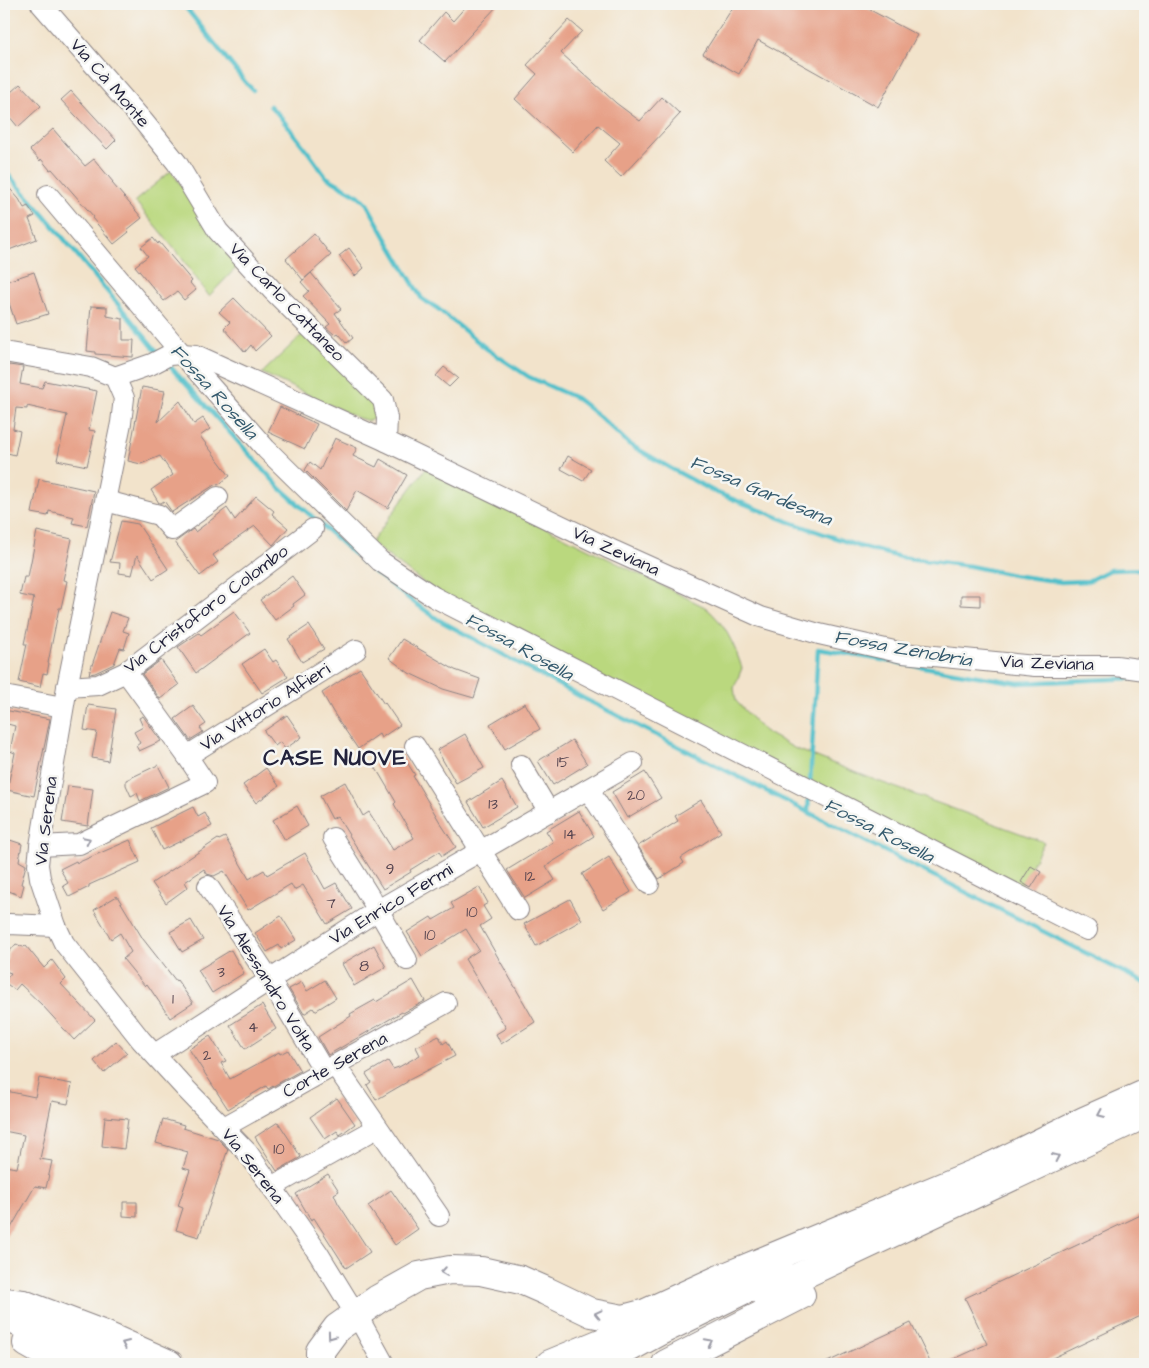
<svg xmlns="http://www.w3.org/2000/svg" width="1149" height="1368" font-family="'Architects Daughter',sans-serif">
	<rect width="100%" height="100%" fill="#f6f6f2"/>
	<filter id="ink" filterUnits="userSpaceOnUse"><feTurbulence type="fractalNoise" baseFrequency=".02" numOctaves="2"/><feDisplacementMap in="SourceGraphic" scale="10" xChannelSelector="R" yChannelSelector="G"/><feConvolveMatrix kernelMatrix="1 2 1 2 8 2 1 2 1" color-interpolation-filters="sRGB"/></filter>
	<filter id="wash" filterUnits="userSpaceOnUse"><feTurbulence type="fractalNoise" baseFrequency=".0096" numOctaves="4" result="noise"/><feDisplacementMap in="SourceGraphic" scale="20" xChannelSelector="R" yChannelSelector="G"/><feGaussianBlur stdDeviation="1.12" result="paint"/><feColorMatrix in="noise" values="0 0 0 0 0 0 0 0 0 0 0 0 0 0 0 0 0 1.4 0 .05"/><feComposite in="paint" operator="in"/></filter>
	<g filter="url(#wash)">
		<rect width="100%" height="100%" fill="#f2e3cb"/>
		<!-- green -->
		<g fill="#bad87e" stroke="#6e7d5c">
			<polygon points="171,171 238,266 209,296 181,257 135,201"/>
			<polygon points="304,333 374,403 377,412 374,418 369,421 358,418 262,373"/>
			<path d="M426,468L705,607C725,623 734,644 742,668L734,688L736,701L764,731L794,748L875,780L1044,842L1018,892L432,589L371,543Z"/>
		</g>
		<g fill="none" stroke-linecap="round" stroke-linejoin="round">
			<!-- stream -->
			<g stroke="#52c0ca" stroke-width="4.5">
				<polyline points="183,4 245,82 253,90"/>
				<polyline points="270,106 278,114 308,152 326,177 359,196 367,204 386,238 422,299 437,308 487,349 529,377 576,398 600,417 629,444 670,468 715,492 790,522 858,546 900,557 970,566 1013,575 1061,582 1088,581 1110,570 1145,569"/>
				<polyline points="4,170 45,216 159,354"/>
				<polyline points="166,362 280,488 371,569 412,601 439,620 583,698 1145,983"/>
				<polyline points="810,782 818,649 1018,683 1136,678"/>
				<polyline points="808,811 809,795"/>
			</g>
		</g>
		<g id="blocks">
			<!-- building -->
			<g fill="#e7a188">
				<polygon points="468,4 499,4 445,62 420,40 444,12 453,21"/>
				<polygon points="735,4 859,4 917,35 878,107 758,40 739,74 703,54"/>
				<polygon points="569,20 582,31 561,53 616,103 640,121 662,97 680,114 621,177 604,161 620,143 598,125 573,152 515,99 537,74 527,65"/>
				<polygon points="4,84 11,92 20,84 41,106 18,127 4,110"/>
				<polygon points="71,91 116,140 107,149 61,100"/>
				<polygon points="53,129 85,166 94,159 113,182 112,183 142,218 127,230 129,232 114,244 92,218 94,217 52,169 50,170 41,159 40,161 30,150"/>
				<polygon points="4,182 19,199 24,208 28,206 35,216 29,219 37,239 4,252"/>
				<polygon points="314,234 331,255 303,280 286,259"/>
				<polygon points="153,238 158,244 159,242 192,281 190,283 196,290 184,300 177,292 164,301 135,266 148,256 141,247"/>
				<polygon points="349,248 364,268 355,276 339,256"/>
				<polygon points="34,272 48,314 16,324 4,288 4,282"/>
				<polygon points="311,273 341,309 335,313 353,338 347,343 338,333 335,335 326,327 330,324 303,296 309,291 301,282"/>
				<polygon points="234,298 271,336 255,351 251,345 245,352 224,328 230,322 219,312"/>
				<polygon points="91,306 107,307 107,316 123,319 123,340 134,340 133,357 95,354 95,352 87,351"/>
				<polygon points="9,365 23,367 20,384 42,388 45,381 97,391 89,430 95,431 87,466 57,460 67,415 27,406 27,409 16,408 13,429 20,431 15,455 4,452 4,384 5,384"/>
				<polygon points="444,367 458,378 449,387 436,376"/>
				<polygon points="142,387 165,391 158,422 180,401 194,424 203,418 210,429 200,436 230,476 218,485 216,484 172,512 164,501 161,503 159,503 151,490 173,475 160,456 141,464 128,461"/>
				<polygon points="280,407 317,424 305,449 268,432"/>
				<polygon points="335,438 357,448 353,456 376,467 380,459 407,475 388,508 357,490 346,511 305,470 310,462 320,470"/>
				<polygon points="568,456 591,469 583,481 561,469"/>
				<polygon points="39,479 94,491 87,526 72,523 74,517 49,511 48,516 32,513"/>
				<polygon points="256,496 274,511 272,514 288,528 273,545 255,526 213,555 218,562 200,576 175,542 193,529 195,532 227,508 235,520"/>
				<polygon points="121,521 138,524 168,569 153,579 137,555 132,575 119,573 120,563 110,562"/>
				<polygon points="37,531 72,539 63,580 67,581 61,608 59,608 48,663 49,663 47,674 43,673 40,687 19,682 27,644 24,644 34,598 20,595 24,577 28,577"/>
				<polygon points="292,576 305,595 293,604 294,606 275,620 260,600"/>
				<polygon points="961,595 980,595 980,606 961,605"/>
				<polygon points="234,611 250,633 196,673 178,647 199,633 201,635"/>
				<polygon points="110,612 128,618 123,631 129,633 124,649 120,648 114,664 95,673 89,674"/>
				<polygon points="309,625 324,649 302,662 288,639"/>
				<polygon points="402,639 455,670 480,679 474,698 443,689 409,673 389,658"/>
				<polygon points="264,649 273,662 276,660 288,677 262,693 242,664"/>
				<polygon points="161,660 179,685 160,699 142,674"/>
				<polygon points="360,668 384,704 385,703 400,725 381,738 379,734 358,749 333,712 322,693"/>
				<polygon points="525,703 540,729 505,749 490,724"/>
				<polygon points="88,705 116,709 108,761 92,758 97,732 84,730"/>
				<polygon points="193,706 206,724 200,728 203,732 190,740 175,719"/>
				<polygon points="4,710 50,719 34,796 7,790 15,753 10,751 15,726 4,723"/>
				<polygon points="287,715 302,737 285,749 280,742 275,746 264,731"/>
				<polygon points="143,716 161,741 139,751 136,746 140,743 134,732 143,727 139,718"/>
				<polygon points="465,734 484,768 456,783 437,750"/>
				<polygon points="572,740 587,764 553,785 538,761"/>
				<polygon points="399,750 415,775 413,776 441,824 456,847 442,856 439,852 410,870 411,872 383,889 337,816 332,819 320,796 345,782 363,816 369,812 393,850 414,838 394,804 396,802 374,765"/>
				<polygon points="158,765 169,787 140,801 137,793 131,796 126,785 126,780"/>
				<polygon points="266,768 279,786 256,803 243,785"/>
				<polygon points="645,772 661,798 627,818 612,792"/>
				<polygon points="502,781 517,807 483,827 468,802"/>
				<polygon points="68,786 93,789 88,826 62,822"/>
				<polygon points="701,800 721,832 681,858 684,863 659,879 638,846 678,821 675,816"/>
				<polygon points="297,806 308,826 285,840 273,820"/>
				<polygon points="193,807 198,817 205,813 212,826 162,850 151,828"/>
				<polygon points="579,811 594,836 546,866 555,880 525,898 507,870 553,842 546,831"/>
				<polygon points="225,837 249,879 264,870 267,875 305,853 325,889 336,883 352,909 327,924 303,885 294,890 291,884 248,910 224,871 214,876 207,874 204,869 185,882 188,887 166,903 152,883 218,839 219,840"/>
				<polygon points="10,840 22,844 19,861 26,865 21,884 24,885 21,896 4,889 4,874"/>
				<polygon points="130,840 140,862 89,885 89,887 69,897 63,886 68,883 60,869 76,861 77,863"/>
				<polygon points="609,857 631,892 603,909 582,874"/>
				<polygon points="1031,866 1041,872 1031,888 1021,882"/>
				<polygon points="479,887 488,903 483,906 491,919 480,926 535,1022 501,1044 496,1034 506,1028 465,959 479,950 466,929 422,956 407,932 431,917 433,920 454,908 451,903"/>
				<polygon points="117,896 143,939 176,981 177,980 193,1003 170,1018 147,984 145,986 123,959 131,952 120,933 111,939 94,910"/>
				<polygon points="570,899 582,920 536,946 524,924"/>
				<polygon points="281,916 296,940 281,949 279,945 267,952 255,933"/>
				<polygon points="191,920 203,940 182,952 170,932"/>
				<polygon points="16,944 23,947 26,946 44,968 52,960 66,979 61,984 95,1020 74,1040 42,1005 20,984 15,990 4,982 11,973 5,971 8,953"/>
				<polygon points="374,945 386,967 354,986 342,964"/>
				<polygon points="231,950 244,973 212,993 198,970"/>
				<polygon points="325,980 336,998 315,1011 313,1008 304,1014 289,989 302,982 307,991"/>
				<polygon points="413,980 425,1001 403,1013 402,1012 328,1055 318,1037 351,1016 350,1014 375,1000 376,1002"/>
				<polygon points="262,1005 276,1029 245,1049 230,1025"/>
				<polygon points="210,1036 226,1061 221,1063 230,1079 279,1052 280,1054 288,1050 300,1071 268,1089 266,1086 228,1109 189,1049"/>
				<polygon points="439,1036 443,1044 447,1041 455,1056 407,1081 407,1082 376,1100 367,1085 371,1082 366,1074 388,1061 393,1069 399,1067 420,1055 416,1047"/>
				<polygon points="116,1041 127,1053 104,1073 94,1061"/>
				<polygon points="39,1078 72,1084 68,1104 52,1101 40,1159 52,1161 46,1188 35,1186 4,1240 4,1166 17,1168 24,1135 4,1131 4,1104 6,1091 35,1097"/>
				<polygon points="337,1098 355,1124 340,1135 337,1131 325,1139 310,1117"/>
				<polygon points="105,1117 128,1119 124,1149 102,1146"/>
				<polygon points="163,1119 184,1125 183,1128 218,1139 228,1149 199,1237 176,1230 183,1208 178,1206 190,1170 183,1168 188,1152 156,1143"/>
				<polygon points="278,1122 301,1157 277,1171 255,1137"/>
				<polygon points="328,1174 339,1191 334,1194 338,1203 370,1252 346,1268 314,1218 311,1220 296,1194"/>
				<polygon points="391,1190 418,1229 395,1245 368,1206"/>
				<polygon points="123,1202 137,1202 137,1217 123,1216"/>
				<polygon points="1145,1213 1145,1314 1040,1364 943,1364 987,1344 965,1298"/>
				<polygon points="911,1323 931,1364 823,1364"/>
			</g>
		</g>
	</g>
	<g filter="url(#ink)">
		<use href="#blocks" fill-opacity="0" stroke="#8a8283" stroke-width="1"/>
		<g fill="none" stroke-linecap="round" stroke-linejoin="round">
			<!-- minor casing -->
			<g stroke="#8a8283" stroke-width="22">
				<g id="minor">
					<polyline points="41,4 143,121 177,163 218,231 273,291 383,400 387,418 386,441"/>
					<polyline points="48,195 182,354 266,449 380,561 434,597 1087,930"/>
					<polyline points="4,352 91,367 115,377 124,398 121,423 67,687 40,846 38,865 40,878 56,926 64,943 141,1040 184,1087 248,1153 318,1253 363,1326 384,1364"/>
					<polyline points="115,377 152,364 169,355 182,354 196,355 386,441 610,549 761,617 819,634 903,653 1035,666 1116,666 1145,670"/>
					<polyline points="106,501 159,515 172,530 218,497"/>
					<polyline points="126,672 187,756 356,650"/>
					<polyline points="67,687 98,685 126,672 313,529"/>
					<polyline points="4,696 63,707"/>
					<polyline points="415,746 518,910"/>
					<polyline points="521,765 549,812"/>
					<polyline points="588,789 649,884"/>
					<polyline points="333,838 378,910 407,960"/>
					<polyline points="40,846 79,844 205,783 187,756"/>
					<polyline points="208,886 270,980 324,1071"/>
					<polyline points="4,925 9,924 56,926"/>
					<polyline points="155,1054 378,910 633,763"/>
					<polyline points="335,1065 439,1216"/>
					<polyline points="224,1127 446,1003"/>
					<polyline points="272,1187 377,1128"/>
				</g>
			</g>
			<!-- highway casing -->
			<g stroke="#8a8283" stroke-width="30">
				<g id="highway">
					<polyline points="984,1170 1084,1121 1145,1094"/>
					<polyline points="764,1293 1145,1114"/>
					<polyline points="4,1302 23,1304 102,1334 169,1364"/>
					<polyline points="4,1316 113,1364"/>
					<polyline points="27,1343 64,1364"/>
					<polyline points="320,1364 320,1351 337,1328 378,1299 419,1276 450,1270 481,1271 521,1280 546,1291 592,1313 623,1319 646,1313 720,1279 1000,1163"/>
					<polyline points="550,1364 625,1333"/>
					<polyline points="599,1364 658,1332 780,1272"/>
					<polyline points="666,1364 801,1295"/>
				</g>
			</g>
			<!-- minor -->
			<use href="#minor" stroke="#fff" stroke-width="20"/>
			<!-- highway -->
			<use href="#highway" stroke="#fff" stroke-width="28"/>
		</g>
		<!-- one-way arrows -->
		<defs><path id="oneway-chevron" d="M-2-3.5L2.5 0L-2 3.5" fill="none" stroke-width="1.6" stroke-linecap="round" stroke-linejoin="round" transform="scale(1.25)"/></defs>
		<g stroke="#9c9ca7">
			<use href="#oneway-chevron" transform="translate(87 840) rotate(-26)"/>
			<use href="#oneway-chevron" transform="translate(1101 1114) rotate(156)"/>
			<use href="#oneway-chevron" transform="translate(1056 1157) rotate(-25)"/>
			<use href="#oneway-chevron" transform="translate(444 1272) rotate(171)"/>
			<use href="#oneway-chevron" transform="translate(598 1314) rotate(-167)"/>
			<use href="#oneway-chevron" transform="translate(331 1336) rotate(126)"/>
			<use href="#oneway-chevron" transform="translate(709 1342) rotate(-27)"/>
			<use href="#oneway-chevron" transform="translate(125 1344) rotate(-156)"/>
		</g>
	</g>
	<g text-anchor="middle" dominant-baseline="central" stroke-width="5" stroke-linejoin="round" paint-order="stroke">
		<!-- number labels -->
		<g font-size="15" fill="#53424e">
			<text x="563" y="762">15</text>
			<text x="636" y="795">20</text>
			<text x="493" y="804">13</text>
			<text x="570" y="834">14</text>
			<text x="390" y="869">9</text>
			<text x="530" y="876">12</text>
			<text x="331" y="903">7</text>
			<text x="472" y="912">10</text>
			<text x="430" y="935">10</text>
			<text x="364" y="966">8</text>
			<text x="221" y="972">3</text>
			<text x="173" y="999">1</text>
			<text x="253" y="1027">4</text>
			<text x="207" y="1055">2</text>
			<text x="279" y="1149">10</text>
		</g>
		<!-- street labels -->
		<g font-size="18" fill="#22223b" stroke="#f6f6f2">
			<text transform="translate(110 83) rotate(49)">Via Cà Monte</text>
			<text transform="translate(287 302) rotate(46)">Via Carlo Cattaneo</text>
			<text transform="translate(616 551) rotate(25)">Via Zeviana</text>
			<text transform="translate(206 609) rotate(-37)">Via Cristoforo Colombo</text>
			<text transform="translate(1047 663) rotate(2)">Via Zeviana</text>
			<text transform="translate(265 707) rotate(-32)">Via Vittorio Alfieri</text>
			<text transform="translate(46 821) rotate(-83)">Via Serena</text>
			<text transform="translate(391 904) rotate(-31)">Via Enrico Fermi</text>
			<text transform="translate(266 978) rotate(58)">Via Alessandro Volta</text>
			<text transform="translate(335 1065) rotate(-29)">Corte Serena</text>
			<text transform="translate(253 1166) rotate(52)">Via Serena</text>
		</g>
		<!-- water labels -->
		<g font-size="19" font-style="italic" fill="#33596d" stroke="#f6f6f2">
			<text transform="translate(214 392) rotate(48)">Fossa Rosella</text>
			<text transform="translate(761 491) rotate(23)">Fossa Gardesana</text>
			<text transform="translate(519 647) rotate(29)">Fossa Rosella</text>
			<text transform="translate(903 649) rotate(10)">Fossa Zenobria</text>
			<text transform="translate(879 831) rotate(27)">Fossa Rosella</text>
		</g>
		<!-- district labels -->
		<g font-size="22" font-weight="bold" letter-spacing="1" fill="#22223b" stroke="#f6f6f2">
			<text x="335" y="758">CASE NUOVE</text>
		</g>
	</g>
	<!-- margin -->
	<rect width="1149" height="1368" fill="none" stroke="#f6f6f2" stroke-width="20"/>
</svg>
